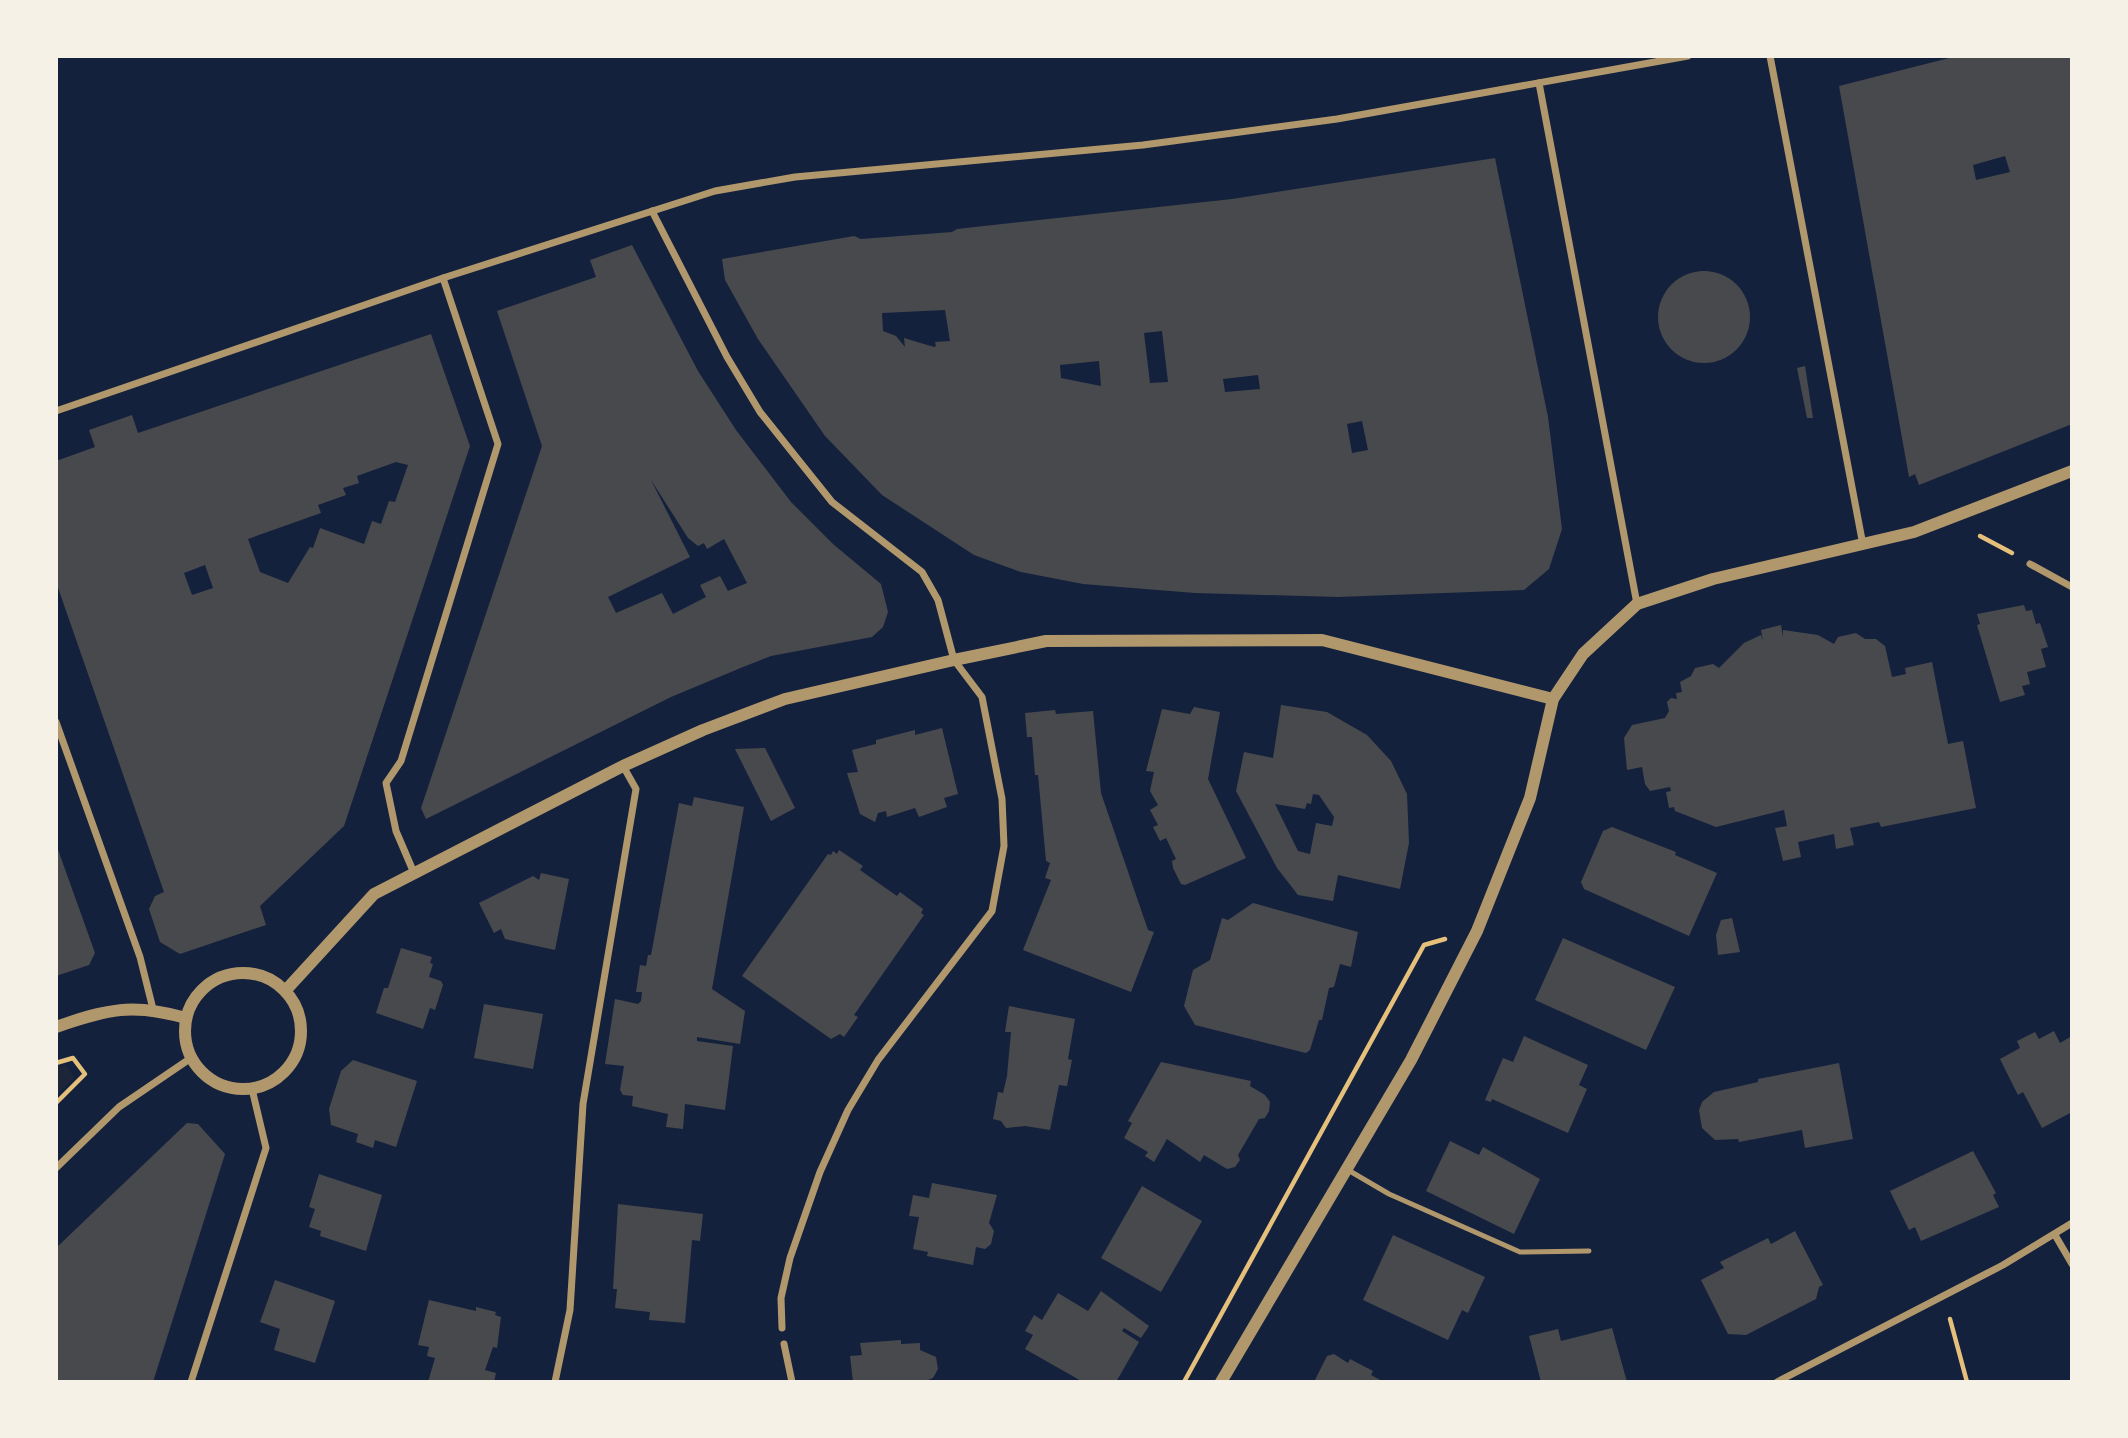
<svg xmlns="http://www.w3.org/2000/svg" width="2128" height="1438" font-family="Figtree,sans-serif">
	<rect width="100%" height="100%" fill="#14213d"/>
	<!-- green -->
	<polygon fill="#1d2539" points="66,1065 74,1078 56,1096 56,1068"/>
	<!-- building -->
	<g fill="#48494c" fill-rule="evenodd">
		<path d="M1957,56H2072V424L1919,485L1915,474L1909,477L1839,86ZM2005,156L2010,172L1976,180L1973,165Z"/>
		<path d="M1495,158L1548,417L1562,529L1549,569L1524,590L1338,597L1195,593L1083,584L1021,572L974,555L882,495L825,436L758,339L725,280L722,259L854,236L861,239L952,232L957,229L1232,199ZM945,310L950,341L935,342L936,346L934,347L904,338L905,347L896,336L883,331L882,313ZM1162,331L1168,382L1150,383L1144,333ZM1099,361L1101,386L1061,378L1060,365ZM1258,375L1260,389L1225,392L1223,379ZM1362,421L1368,450L1352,453L1347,424Z"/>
		<path d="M632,245L698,371L736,430L791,502L833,544L881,584L888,612L883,627L872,637L771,656L743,667L671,697L426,819L421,808L542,446L497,311L596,277L590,260ZM651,480L688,538L698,546L704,543L707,549L724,539L747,583L728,591L720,576L700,585L706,597L673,614L662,593L616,613L608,597L690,557Z"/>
		<circle cx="1704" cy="317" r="46"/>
		<path d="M431,334L470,446L344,826L260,906L266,925L180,954L160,942L149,909L155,896L164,892L56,582V461L95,447L89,430L132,415L138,433ZM396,462L408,465L395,502L389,501L381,524L372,521L364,544L320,528L313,548L310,547L288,583L260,572L248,539L321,513L318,505L346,495L343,488L359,483L357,476ZM205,565L213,588L192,595L184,573Z"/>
		<polygon points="1805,366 1813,418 1807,418 1797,368"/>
		<polygon points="2024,605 2026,611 2032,610 2036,624 2040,623 2048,647 2041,649 2046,667 2027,672 2030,684 2022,686 2025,695 2000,702 1977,625 1980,624 1977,614"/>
		<polygon points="1781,625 1783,637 1783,630 1818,635 1834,644 1838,637 1856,633 1865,639 1876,639 1885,646 1892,677 1906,674 1905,668 1932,662 1948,744 1963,741 1976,808 1881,827 1879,822 1850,828 1854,845 1836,849 1834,834 1798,842 1801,857 1783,861 1775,828 1787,826 1784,810 1716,827 1675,811 1674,807 1669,808 1666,792 1671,791 1670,787 1650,791 1645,784 1642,767 1627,770 1624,738 1632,725 1665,718 1669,711 1667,702 1671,698 1677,699 1676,693 1682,692 1680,682 1691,676 1695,668 1713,664 1719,668 1744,643 1761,635 1763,641 1761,630"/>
		<path d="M1281,705L1327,712L1367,735L1391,761L1407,794L1409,843L1400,889L1338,875L1333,901L1298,895L1277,868L1236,791L1244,752L1273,758ZM1313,794L1319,795L1334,817L1332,826L1316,823L1310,854L1298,851L1275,804L1305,809L1307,803L1311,804Z"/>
		<polygon points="1194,707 1220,712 1208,779 1246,858 1185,885 1181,884 1173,868 1172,861 1176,859 1166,838 1160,841 1153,827 1158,825 1150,810 1158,805 1150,791 1154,772 1146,771 1162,709 1190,714"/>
		<polygon points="1055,710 1056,714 1093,711 1101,793 1148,930 1154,932 1131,992 1023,950 1051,880 1045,878 1050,863 1046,861 1038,775 1035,775 1032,737 1027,737 1025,713"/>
		<polygon points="942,728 958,794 944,798 947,807 919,817 915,808 887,817 886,811 878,813 875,822 860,814 847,773 858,772 852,750 876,744 876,740 915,730 915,735"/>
		<polygon points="765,748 795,808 771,821 735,749"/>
		<polygon points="694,797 744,807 712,989 745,1011 740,1044 697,1037 697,1041 733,1046 725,1110 685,1104 683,1129 666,1127 668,1114 632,1106 633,1096 623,1095 620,1090 624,1066 605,1064 615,999 638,1004 641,1001 642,992 636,992 640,965 646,966 648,955 651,955 679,803 692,806"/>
		<polygon points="1612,827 1676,852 1675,855 1717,873 1689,936 1584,889 1581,882 1603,831"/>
		<polygon points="56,844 95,953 89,965 56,976"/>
		<polygon points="839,850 863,866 860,870 897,896 900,892 923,909 921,913 924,915 854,1015 858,1017 844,1037 840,1034 831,1039 742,976 828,854 831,855 833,851 837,854"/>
		<polygon points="541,873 569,879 555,950 505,939 501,929 494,933 479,903 533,876 539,880"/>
		<polygon points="1253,903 1358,932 1351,967 1340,964 1334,987 1329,988 1322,1020 1319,1020 1310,1050 1306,1053 1195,1025 1184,1006 1193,970 1210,960 1222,918 1228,920"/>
		<polygon points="1732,918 1740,952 1718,955 1716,935 1721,920"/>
		<polygon points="1563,938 1675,987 1646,1050 1535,1000"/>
		<polygon points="401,948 432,957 430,963 433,964 429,977 441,981 443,985 435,1010 430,1008 423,1029 376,1013 384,988 388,988"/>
		<polygon points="484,1004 543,1014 533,1069 474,1058"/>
		<polygon points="1009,1006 1075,1019 1068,1059 1072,1060 1067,1086 1059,1085 1050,1130 1025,1126 1006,1128 1001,1121 993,1119 998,1092 1003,1093 1007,1076 1011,1032 1005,1032"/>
		<polygon points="2054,1031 2060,1043 2072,1036 2072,1112 2042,1128 2023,1092 2018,1095 2000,1059 2020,1048 2017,1041 2035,1032 2039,1039"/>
		<polygon points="1524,1036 1588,1065 1579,1085 1587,1089 1568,1133 1492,1099 1491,1102 1485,1100 1503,1058 1513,1062"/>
		<polygon points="353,1060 417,1081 396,1147 375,1140 373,1148 356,1142 358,1134 331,1125 329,1109 341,1071"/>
		<polygon points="1161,1062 1251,1081 1250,1086 1265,1095 1270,1102 1269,1111 1265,1118 1259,1119 1238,1155 1240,1160 1235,1167 1227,1169 1204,1155 1200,1162 1167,1139 1154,1162 1145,1156 1148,1152 1124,1138 1132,1123 1128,1121"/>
		<polygon points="1839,1063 1853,1139 1805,1148 1802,1130 1739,1142 1738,1139 1715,1140 1702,1128 1699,1110 1702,1102 1714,1092 1758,1082 1758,1079"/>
		<polygon points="187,1123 198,1124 225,1154 153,1382 56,1382 56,1248"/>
		<polygon points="1450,1141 1479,1155 1483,1147 1540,1179 1514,1234 1426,1191"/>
		<polygon points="1973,1151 1996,1193 1993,1195 1999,1207 1921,1241 1915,1227 1909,1230 1890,1191"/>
		<polygon points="319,1174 382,1195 366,1251 320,1236 321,1231 309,1227 315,1209 309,1207"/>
		<polygon points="932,1183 997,1195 989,1223 994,1231 991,1244 985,1249 976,1247 973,1265 927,1256 928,1252 913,1249 919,1217 909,1216 913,1195 929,1198"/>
		<polygon points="1142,1186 1202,1221 1161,1292 1101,1258"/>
		<polygon points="618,1204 703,1214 700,1241 692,1240 685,1323 649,1320 650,1312 615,1308 617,1289 613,1289"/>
		<polygon points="1795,1231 1823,1285 1819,1287 1816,1299 1746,1335 1728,1334 1701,1280 1724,1268 1720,1262 1768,1238 1771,1244"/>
		<polygon points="1393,1235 1485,1277 1468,1313 1462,1310 1448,1340 1363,1300"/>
		<polygon points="275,1280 335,1301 315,1363 274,1350 280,1329 260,1322"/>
		<polygon points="1101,1291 1149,1326 1141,1338 1124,1328 1122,1331 1139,1342 1116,1382 1083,1382 1025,1349 1033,1335 1025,1331 1033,1317 1034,1315 1042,1320 1058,1293 1088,1311"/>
		<polygon points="429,1300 476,1311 476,1307 496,1312 495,1315 501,1317 497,1348 493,1347 485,1370 496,1373 494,1382 428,1382 435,1358 427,1356 429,1347 418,1345"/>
		<polygon points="1612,1328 1627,1382 1541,1382 1529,1336 1558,1329 1561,1341"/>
		<polygon points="901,1340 901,1344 920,1343 920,1350 936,1357 938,1369 933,1378 923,1382 853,1382 850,1356 862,1355 860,1343"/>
		<polygon points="1334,1354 1348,1363 1350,1359 1373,1371 1371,1375 1384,1382 1314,1382 1327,1356"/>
	</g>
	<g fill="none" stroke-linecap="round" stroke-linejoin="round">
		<!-- path -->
		<g stroke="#e5c07b" stroke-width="4.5">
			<polyline points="1980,536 2012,553"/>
			<polyline points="56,1063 73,1058 85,1074 56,1103"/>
			<polyline points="1950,1319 1967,1382"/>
			<polyline points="1184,1382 1424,945 1445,939"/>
		</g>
		<!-- service -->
		<polyline stroke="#b1986c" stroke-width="5" points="1348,1170 1389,1194 1520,1252 1589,1251"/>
		<!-- minor -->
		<g stroke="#b1986c" stroke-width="7">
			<polyline points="1770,56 1863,545"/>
			<polyline points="1539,83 1637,604"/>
			<polyline points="652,211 727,357 760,412 832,502 922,572 938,600 954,660 982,697 1002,799 1004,846 992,911 878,1060 848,1110 820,1172 790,1258 781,1298 782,1328"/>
			<polyline points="56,411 443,278 715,191 795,177 1143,145 1337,119 1688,56"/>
			<polyline points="2030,564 2072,587"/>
			<polyline points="56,722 140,957 153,1009"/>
			<polyline points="414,873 396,831 386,783 401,761 498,444 443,278"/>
			<polyline points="56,1168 119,1107 191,1058"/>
			<polyline points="2055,1235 2072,1264"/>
			<polyline points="784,1344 792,1382"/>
			<polyline points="191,1382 266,1148 252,1089"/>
			<polyline points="555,1382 570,1310 583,1104 636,789 623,766"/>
			<polyline points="1777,1382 2003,1265 2072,1223"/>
		</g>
		<!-- tertiary -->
		<g stroke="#b1986c" stroke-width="12">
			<circle cx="243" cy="1031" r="58"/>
			<polyline points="286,990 374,894 623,766 703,730 785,699 954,660 1046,641 1322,640 1553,699"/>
			<path d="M56,1027C108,1009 132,1003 186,1018"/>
			<polyline points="1221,1382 1411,1060 1477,931 1530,798 1553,699 1583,654 1637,604 1713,579 1914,532 2072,471"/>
		</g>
	</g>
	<!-- border -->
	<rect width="2128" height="1438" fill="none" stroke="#f6f1e7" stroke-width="116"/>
</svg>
